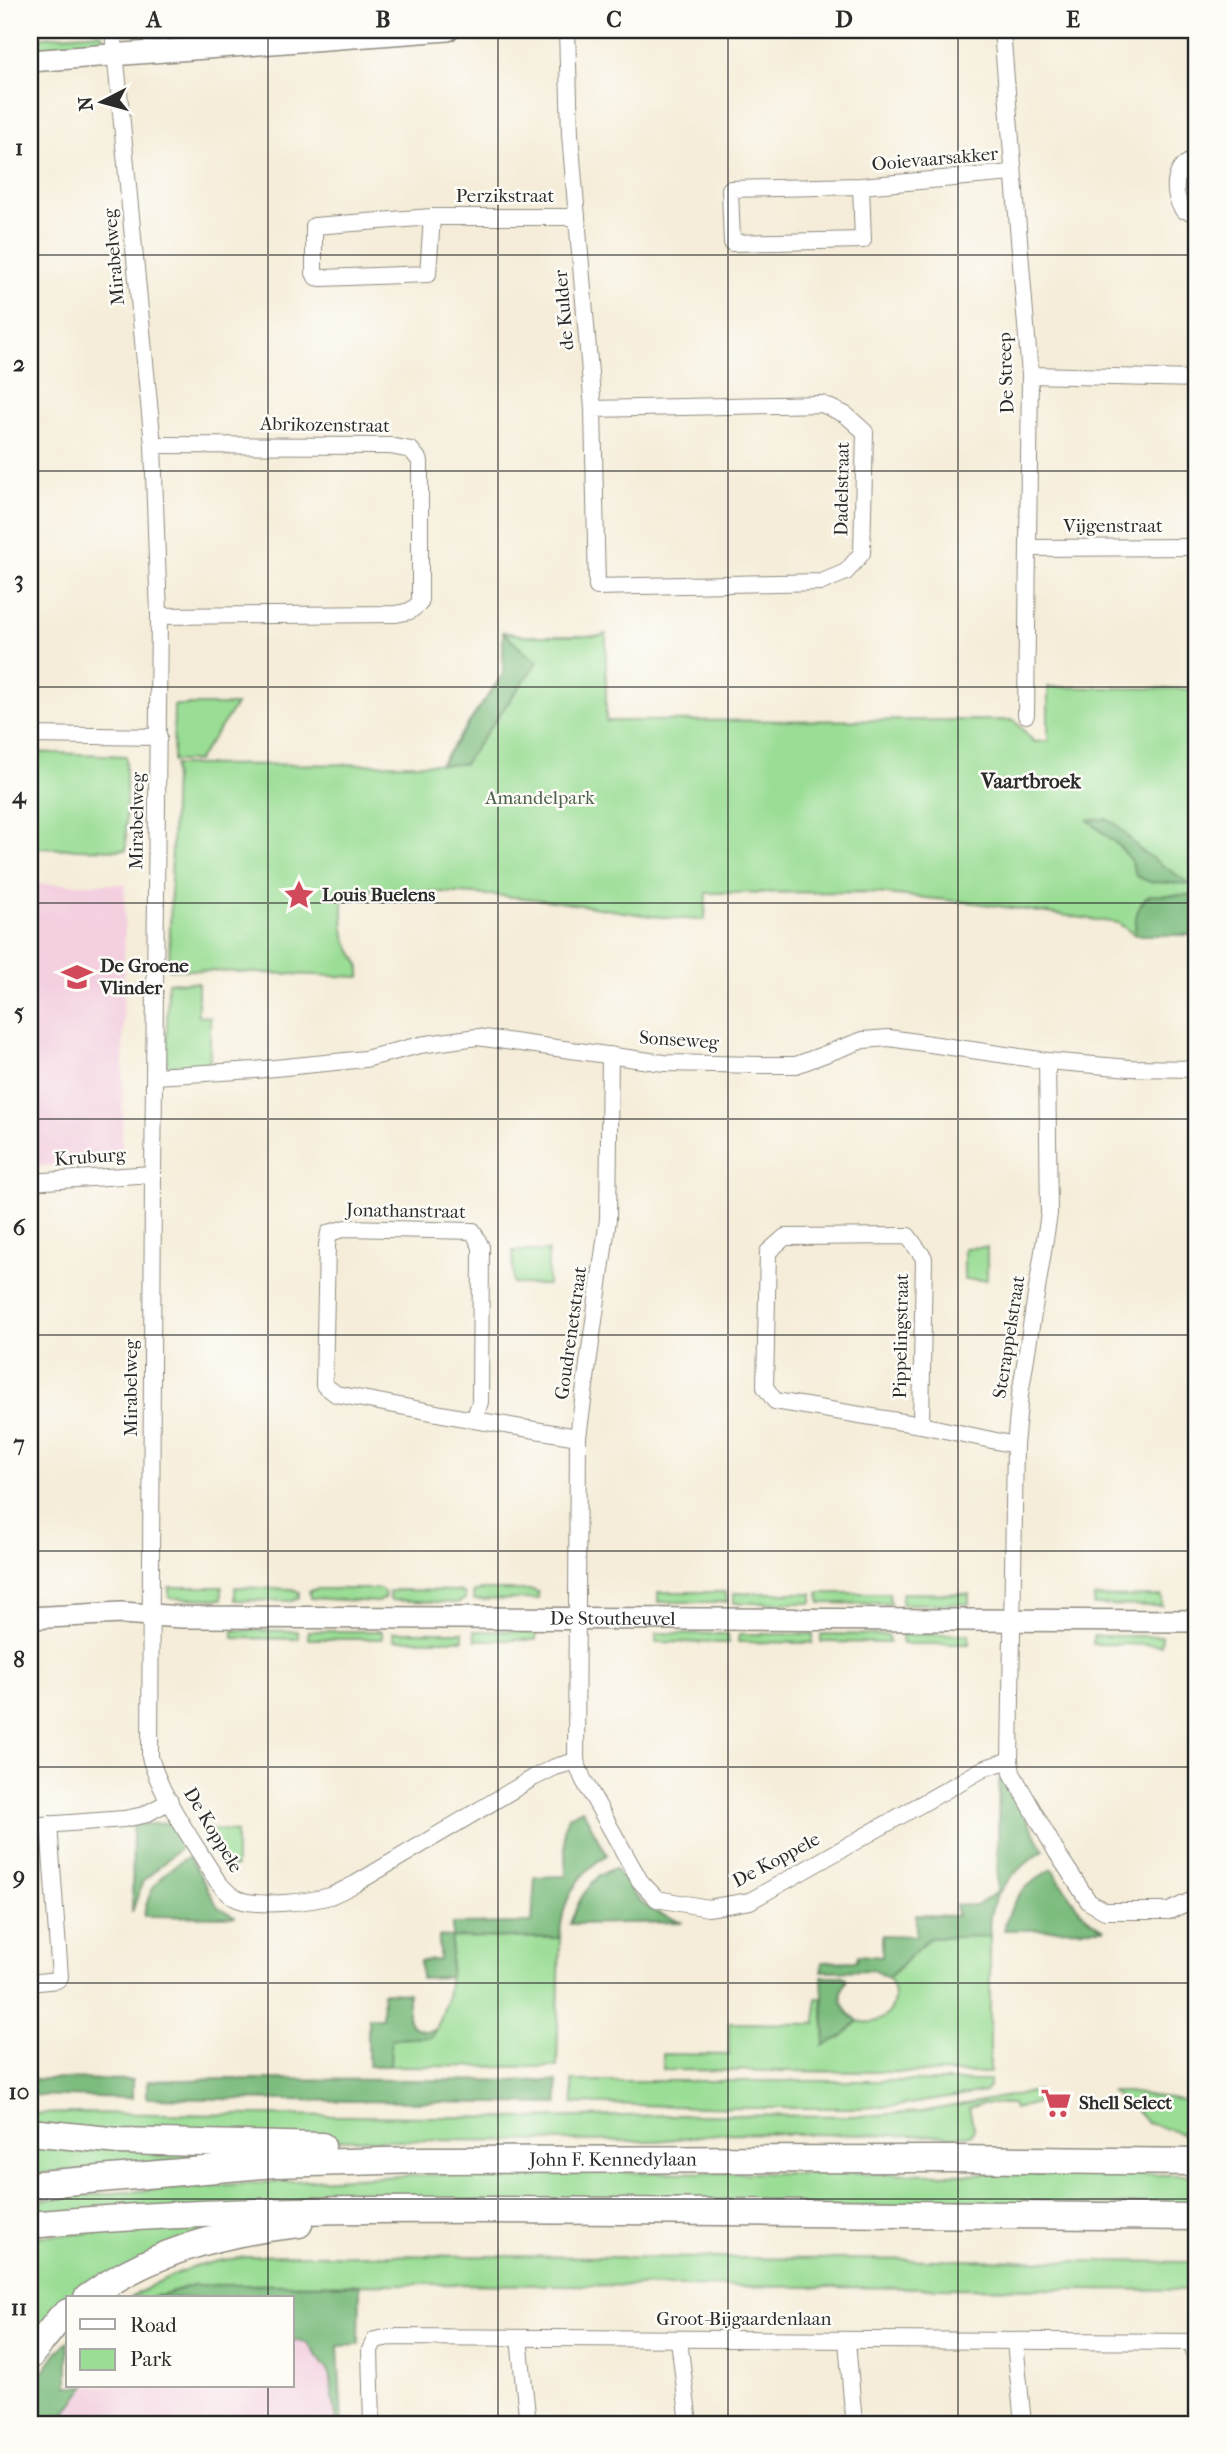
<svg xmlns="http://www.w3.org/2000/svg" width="1227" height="2454" font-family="'IM FELL French Canon',serif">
	<rect width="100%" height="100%" fill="#fdfcf7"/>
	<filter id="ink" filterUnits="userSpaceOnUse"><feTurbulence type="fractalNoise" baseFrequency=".0143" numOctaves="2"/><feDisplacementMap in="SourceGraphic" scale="14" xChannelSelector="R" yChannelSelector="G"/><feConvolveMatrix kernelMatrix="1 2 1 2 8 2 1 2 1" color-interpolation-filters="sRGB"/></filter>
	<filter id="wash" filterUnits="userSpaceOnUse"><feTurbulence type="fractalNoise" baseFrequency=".00686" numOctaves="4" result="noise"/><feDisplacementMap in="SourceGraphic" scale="28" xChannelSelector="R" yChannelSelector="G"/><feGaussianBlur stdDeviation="1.57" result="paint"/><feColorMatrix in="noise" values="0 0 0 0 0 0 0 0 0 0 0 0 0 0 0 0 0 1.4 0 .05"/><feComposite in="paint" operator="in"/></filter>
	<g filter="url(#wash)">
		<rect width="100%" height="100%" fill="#f5edd9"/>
		<!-- built -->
		<g fill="#f3cfe0">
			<polygon points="30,884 125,884 122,1160 30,1167"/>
			<polygon points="292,2340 307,2343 329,2372 337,2424 57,2424 86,2386 292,2386"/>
		</g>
		<!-- green -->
		<g fill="#9add94" stroke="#628460" stroke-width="2">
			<polygon points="100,33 104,37 100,41 42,48 36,42 42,37"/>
			<path d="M503,632L525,636H600L606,634V721L1014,720L1034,742L1048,741V687L1197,689L1195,935H1135L1118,923L976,903L866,892L706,893L705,920C648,919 592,905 535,899C470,892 404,890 338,889L337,891L343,898C343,912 342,926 346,939C351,953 362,961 360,977L169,969L174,765L440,764L503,674Z"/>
			<polygon points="174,705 236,705 197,761 173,761"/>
			<polygon points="30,752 126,756 126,850 30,848"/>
			<polygon points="168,982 198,983 198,1016 210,1017 210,1063 166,1066"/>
			<polygon points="987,1247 987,1280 964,1280 964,1248"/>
			<polygon points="513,1251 548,1251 548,1285 513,1284"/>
			<polygon points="169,1587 222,1587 222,1599 169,1598"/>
			<polygon points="235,1587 293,1589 299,1592 299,1598 292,1601 235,1600"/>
			<polygon points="317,1589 379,1589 385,1593 385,1598 378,1602 310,1598 309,1591"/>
			<polygon points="397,1590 458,1591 465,1594 465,1599 457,1603 390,1600 389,1592"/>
			<polygon points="481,1590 532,1590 538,1592 538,1599 474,1600 473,1592"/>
			<polygon points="658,1592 726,1592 727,1602 658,1602"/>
			<rect x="734" y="1593" width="78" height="10"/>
			<polygon points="819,1593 889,1593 890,1604 820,1603"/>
			<polygon points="902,1593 969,1594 969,1604 902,1604"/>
			<polygon points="1162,1596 1162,1606 1094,1605 1094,1597"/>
			<polygon points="233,1630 298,1631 298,1639 233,1638"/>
			<rect x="308" y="1631" width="74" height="8"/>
			<polygon points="474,1631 536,1631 536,1640 475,1640"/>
			<polygon points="393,1632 463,1632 463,1640 394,1640"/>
			<polygon points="656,1633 728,1634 728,1643 656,1642"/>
			<polygon points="739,1634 813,1634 813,1643 738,1642"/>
			<polygon points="821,1634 888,1635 889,1643 821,1642"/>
			<polygon points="969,1634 969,1644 902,1644 902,1635"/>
			<polygon points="1093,1636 1162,1636 1161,1645 1093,1644"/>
			<polygon points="207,1828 236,1832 236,1866 229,1868"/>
			<path d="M990,1936V2073L663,2070V2054L729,2055V2023L816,2024V1998H822L825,2043L840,2038L858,2021C886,2029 904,2002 888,1978L929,1938Z"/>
			<path d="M452,1937L560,1938L557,2067L390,2066L391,2039L431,2037C451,2007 450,1971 452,1937Z"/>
			<polygon points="572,2081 989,2081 989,2087 985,2092 897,2106 856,2108 737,2108 573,2103"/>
			<polygon points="1037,2091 1037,2103 1014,2109 1012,2104 982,2104 969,2108 974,2129 972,2134 967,2136 725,2133 658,2141 359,2140 119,2133 30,2124 30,2114 70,2113 526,2118 676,2115 861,2116 921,2112"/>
			<polygon points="1111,2092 1127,2092 1197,2102 1197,2138 1147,2123 1136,2110"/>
			<polygon points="30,2140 234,2156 30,2174"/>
			<path d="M551,2172L1197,2175V2204L30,2216V2201C204,2183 376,2175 551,2172Z"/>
			<polygon points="247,2223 85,2286 68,2298 30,2338 30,2237"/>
			<path d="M361,2255L1197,2262V2290L429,2284L193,2285L151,2298H130C152,2285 173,2273 198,2266C250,2251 308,2256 361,2255Z"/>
		</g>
		<!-- forest -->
		<g fill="#7bbc7e" stroke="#537454" stroke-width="2">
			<polygon points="503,632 524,652 538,661 464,764 440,765 503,674"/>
			<polygon points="1106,819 1117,825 1139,849 1190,884 1150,882 1136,876 1132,863 1121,848 1088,820"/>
			<path d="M1151,895H1197L1195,935H1135C1135,920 1136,902 1151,895Z"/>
			<path d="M1004,1778L1044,1850C1014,1871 984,1896 990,1936L929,1938L888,1978L873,1970L822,1971V1962L857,1961L858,1955L882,1957V1935L916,1936V1915L957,1916L956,1904L976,1906L997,1892L999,1780Z"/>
			<path d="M582,1809L607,1855C576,1874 561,1901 560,1938L452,1937L450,1977L421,1978L420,1961L439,1960V1936L452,1937V1924L532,1923L535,1877L566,1876L564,1827L568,1817Z"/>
			<polygon points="172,1823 183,1843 178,1850 143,1881 132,1912 133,1825"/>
			<path d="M186,1858H190L218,1907L236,1917L144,1916C148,1887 161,1873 186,1858Z"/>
			<path d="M615,1868C635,1900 646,1912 683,1922L570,1924C578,1900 590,1877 615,1868Z"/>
			<path d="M1052,1869C1068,1892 1078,1917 1105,1929L1004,1930C1012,1896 1024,1886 1052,1869Z"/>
			<path d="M822,1976H843L847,1979C837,1996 841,2011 858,2021L840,2038L823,2046L825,2043Z"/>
			<polygon points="383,1992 408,1993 408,2017 412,2026 424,2031 435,2030 431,2037 391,2039 390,2066 368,2066 368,2018 382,2018"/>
			<polygon points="30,2079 132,2080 132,2098 30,2095"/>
			<polygon points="225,2079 557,2081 558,2104 147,2098 147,2081"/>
			<polygon points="193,2285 360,2285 359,2345 338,2346 342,2424 337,2424 329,2372 307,2343 292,2340 292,2298 151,2298"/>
			<polygon points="68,2342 68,2386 86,2386 57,2424 30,2424 30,2391 58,2351"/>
		</g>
	</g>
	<g filter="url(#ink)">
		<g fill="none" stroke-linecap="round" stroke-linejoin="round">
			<!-- minor casing -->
			<g stroke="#908c82" stroke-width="18">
				<g id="minor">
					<path d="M113,30L153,445L159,616L153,1174L150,1757C162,1799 195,1844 218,1882C224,1889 231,1897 240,1900C259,1907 311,1902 330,1896C338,1893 347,1888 355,1884L533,1778L555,1767L576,1761"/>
					<polyline points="567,30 570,134 593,409 597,587 822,582 846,572 862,553 865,432 846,415 822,404 593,409"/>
					<polyline points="1002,30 1030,375 1026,715"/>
					<path d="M1197,160C1173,162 1171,194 1183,210L1197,213"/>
					<polyline points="861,186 863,240 732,243 730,189 861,186 1012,173"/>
					<polyline points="432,217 314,226 314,273 316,277 322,278 428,274 432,217 577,217"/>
					<polyline points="1030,375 1197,379"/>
					<polyline points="153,445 390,446 411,450 420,461 420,603 410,611 396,614 159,616"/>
					<polyline points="1029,548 1197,547"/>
					<polyline points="30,735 159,737"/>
					<polyline points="610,1055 608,1219 578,1437 576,1761 583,1779 640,1881 657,1899 708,1908 750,1901 985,1768 1010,1760"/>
					<polyline points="1047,1061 1049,1214 1020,1395 1015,1445 1010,1760 1012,1773 1057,1853 1089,1902 1105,1911 1169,1911 1197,1898"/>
					<polyline points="155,1076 255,1070 365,1059 420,1045 477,1037 664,1063 761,1065 796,1065 863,1040 889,1038 1047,1061 1130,1068 1197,1069"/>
					<polyline points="30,1182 153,1174"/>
					<polyline points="474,1420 336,1394 324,1385 327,1245 329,1233 346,1228 473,1231 481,1247 480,1402 474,1420 578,1437"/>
					<polyline points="921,1425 775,1401 765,1387 768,1252 785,1237 908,1236 924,1258 921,1425 1015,1445"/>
					<polyline points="30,1826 124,1819 144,1815 170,1801"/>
					<polyline points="30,1983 57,1980 60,1977 49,1824"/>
					<polyline points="519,2338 528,2424"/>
					<polyline points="679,2340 689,2424"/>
					<polyline points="847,2341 854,2424"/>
					<polyline points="1015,2342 1023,2424"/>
					<polyline points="1193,2342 1197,2375"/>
					<polyline points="372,2424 370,2350 375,2340 390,2337 1197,2342"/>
				</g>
			</g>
			<!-- tertiary casing -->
			<g stroke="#908c82" stroke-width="24">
				<g id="tertiary">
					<polyline points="30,61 448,30"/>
					<path id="s1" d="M30,1618L121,1613L182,1617L1197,1621"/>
				</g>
			</g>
			<!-- primary casing -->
			<g stroke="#908c82" stroke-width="29">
				<g id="primary">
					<polyline points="30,2132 119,2141 322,2146"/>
					<path id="s2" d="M30,2185L274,2164L421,2160L953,2159L1197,2162"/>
					<path d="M30,2225C227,2207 424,2209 622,2211C814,2213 1006,2215 1197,2217"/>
					<path d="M87,2298C149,2252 223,2232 299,2224"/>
					<polyline points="30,2356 60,2318 68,2312"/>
				</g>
			</g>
			<!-- minor -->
			<use href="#minor" stroke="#fff" stroke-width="16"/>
			<!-- tertiary -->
			<use href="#tertiary" stroke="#fff" stroke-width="21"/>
			<!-- primary -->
			<use href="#primary" stroke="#fff" stroke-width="26"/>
		</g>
	</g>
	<!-- grid -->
	<path fill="none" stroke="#2b2b2b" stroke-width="2" stroke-opacity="0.55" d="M268,30V2298M498,30V2424M728,30V2424M958,30V2424M30,255H1197M30,471H1197M30,687H1197M30,903H1197M30,1119H1197M30,1335H1197M30,1551H1197M30,1767H1197M30,1983H1197M30,2199H1197M268,2386V2424"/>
	<!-- icons -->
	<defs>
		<g id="sight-bare" transform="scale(2.415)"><path d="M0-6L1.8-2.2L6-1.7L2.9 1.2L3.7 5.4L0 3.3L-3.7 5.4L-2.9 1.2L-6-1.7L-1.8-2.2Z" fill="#d1495b" stroke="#fdfcf7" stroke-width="2.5" paint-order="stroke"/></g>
		<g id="school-bare" transform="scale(2.415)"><path d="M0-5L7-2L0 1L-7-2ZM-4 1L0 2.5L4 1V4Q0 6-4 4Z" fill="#d1495b" stroke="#fdfcf7" stroke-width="2.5" paint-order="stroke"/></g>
		<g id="supermarket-bare" transform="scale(2.415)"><path d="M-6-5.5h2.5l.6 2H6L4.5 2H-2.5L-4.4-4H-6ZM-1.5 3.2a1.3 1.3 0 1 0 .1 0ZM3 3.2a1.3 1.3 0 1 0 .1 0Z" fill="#d1495b" stroke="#fdfcf7" stroke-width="2.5" paint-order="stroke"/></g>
	</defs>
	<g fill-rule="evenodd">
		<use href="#sight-bare" x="299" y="895"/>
		<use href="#school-bare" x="77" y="977"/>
		<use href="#supermarket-bare" x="1056" y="2103"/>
	</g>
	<g text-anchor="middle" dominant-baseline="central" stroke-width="5" stroke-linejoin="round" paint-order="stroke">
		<!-- street labels -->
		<g font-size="19" fill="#2b2b2b" stroke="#fdfcf7">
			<text transform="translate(935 159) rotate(-5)">Ooievaarsakker</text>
			<text x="505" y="196">Perzikstraat</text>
			<text transform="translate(114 257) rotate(-95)">Mirabelweg</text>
			<text transform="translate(564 310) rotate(-95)">de Kulder</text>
			<text transform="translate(1006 373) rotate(-92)">De Streep</text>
			<text transform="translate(325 425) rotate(1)">Abrikozenstraat</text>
			<text transform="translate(842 489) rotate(-89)">Dadelstraat</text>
			<text x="1113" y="526">Vijgenstraat</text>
			<text transform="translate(137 821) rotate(-89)">Mirabelweg</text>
			<text transform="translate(679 1040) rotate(4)">Sonseweg</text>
			<text transform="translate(90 1157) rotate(-4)">Kruburg</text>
			<text transform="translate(406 1211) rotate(1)">Jonathanstraat</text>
			<text transform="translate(571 1333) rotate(-82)">Goudrenetstraat</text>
			<text transform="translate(901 1336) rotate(-89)">Pippelingstraat</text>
			<text transform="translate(1009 1337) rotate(-81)">Sterappelstraat</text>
			<text transform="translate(131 1388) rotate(-90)">Mirabelweg</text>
			<text stroke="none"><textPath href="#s1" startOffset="583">De Stoutheuvel</textPath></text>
			<text transform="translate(213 1830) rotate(59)">De Koppele</text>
			<text transform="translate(776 1860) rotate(-28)">De Koppele</text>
			<text stroke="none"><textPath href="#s2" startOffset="584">John F. Kennedylaan</textPath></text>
			<text x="744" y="2319">Groot-Bijgaardenlaan</text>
		</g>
		<!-- park labels -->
		<g font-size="19" fill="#4c604a" stroke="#fdfcf7">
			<text x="540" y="798">Amandelpark</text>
		</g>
		<!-- poi labels -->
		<g font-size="19" font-weight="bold" fill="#2b2b2b" stroke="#fdfcf7" text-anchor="start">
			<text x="322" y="895">Louis Buelens</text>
			<text x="100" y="966">De Groene<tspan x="100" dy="22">Vlinder</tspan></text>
			<text x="1079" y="2103">Shell Select</text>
		</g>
		<!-- neighbourhood labels -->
		<g font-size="21" font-weight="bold" fill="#2b2b2b" stroke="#fdfcf7">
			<text x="1031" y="781">Vaartbroek</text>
		</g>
	</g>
	<!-- margin -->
	<rect width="1227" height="2454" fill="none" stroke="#fdfcf7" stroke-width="77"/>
	<!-- legend -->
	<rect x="66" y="2296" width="228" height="91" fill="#fdfcf7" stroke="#a9a8a5" stroke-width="2"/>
	<rect x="80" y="2319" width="35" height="10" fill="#ffffff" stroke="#a9a8a5" stroke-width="2"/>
	<text x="130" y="2332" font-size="21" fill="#2b2b2b">Road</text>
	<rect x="80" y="2349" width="35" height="21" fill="#9add94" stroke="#a9a8a5" stroke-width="2"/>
	<text x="130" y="2366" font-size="21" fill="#2b2b2b">Park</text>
	<!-- north arrow -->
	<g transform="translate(102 102) rotate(264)" stroke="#fdfcf7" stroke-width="5" paint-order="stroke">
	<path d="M0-5L12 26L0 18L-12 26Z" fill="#2b2b2b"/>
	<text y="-10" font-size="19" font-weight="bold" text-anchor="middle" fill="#2b2b2b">N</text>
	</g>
	<rect x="38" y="38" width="1150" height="2378" fill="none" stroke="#2b2b2b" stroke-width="2.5"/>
	<g font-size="23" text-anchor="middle" font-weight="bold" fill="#2b2b2b">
		<text x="154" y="27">A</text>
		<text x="383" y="27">B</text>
		<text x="614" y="27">C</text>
		<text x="844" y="27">D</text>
		<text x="1073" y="27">E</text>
		<text x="19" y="155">1</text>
		<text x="19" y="371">2</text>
		<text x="19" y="587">3</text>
		<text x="19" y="803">4</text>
		<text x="19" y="1019">5</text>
		<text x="19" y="1235">6</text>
		<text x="19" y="1451">7</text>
		<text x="19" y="1667">8</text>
		<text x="19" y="1883">9</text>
		<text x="19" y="2099">10</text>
		<text x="19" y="2315">11</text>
	</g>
</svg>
